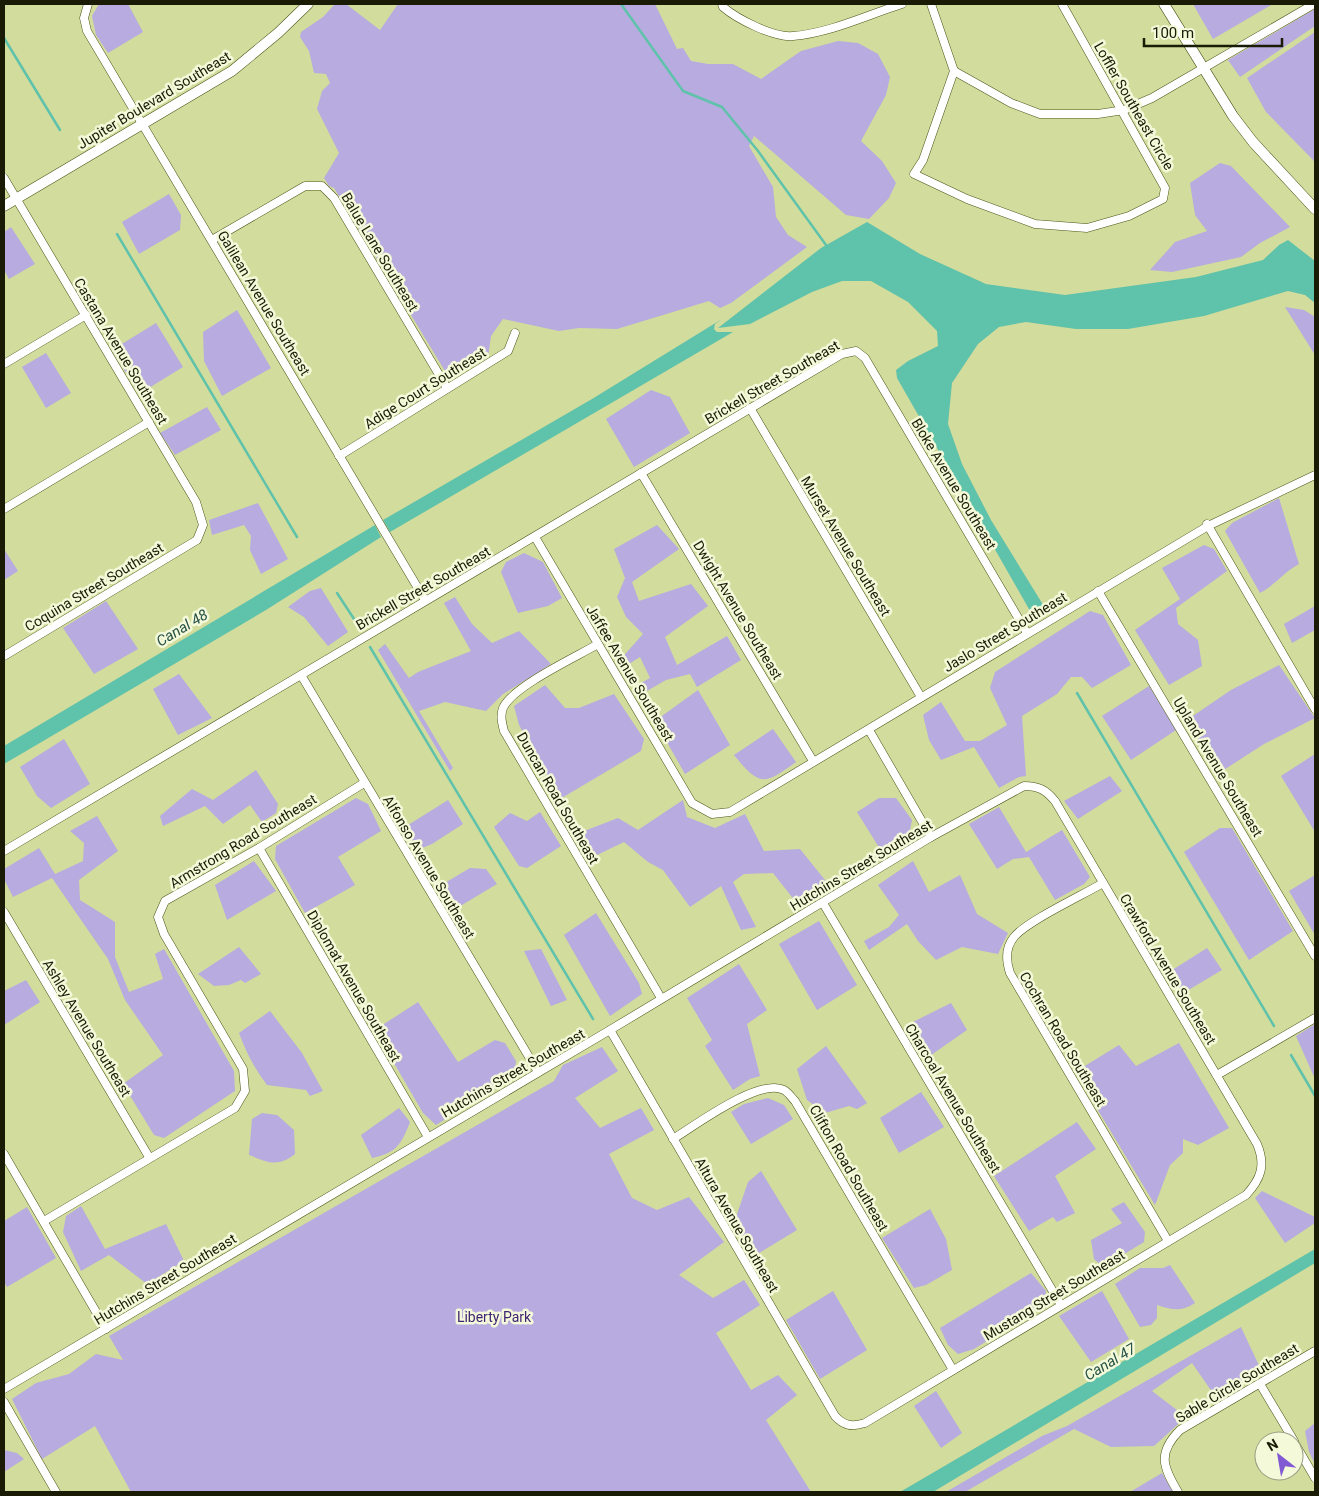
<svg xmlns="http://www.w3.org/2000/svg" width="1319" height="1496" font-family="Roboto,sans-serif">
	<rect width="100%" height="100%" fill="#d2dc9d"/>
	<!-- green -->
	<g fill="#b7abe0">
		<polygon points="99,4 128,4 143,32 108,53 96,35 92,16"/>
		<polygon points="335,4 346,4 380,30 398,4 655,4 677,49 683,48 691,61 708,64 733,64 761,79 801,51 838,41 858,43 878,54 890,77 886,95 861,141 882,161 896,183 889,198 869,219 846,215 754,136 749,146 773,187 776,217 788,235 807,247 731,303 720,308 709,301 617,329 579,328 559,331 503,319 491,336 488,357 455,376 445,371 334,188 329,186 324,178 339,153 317,109 322,91 330,83 326,74 314,73 309,51 300,37 301,32 323,17"/>
		<polygon points="1193,4 1273,4 1213,39"/>
		<polygon points="1315,9 1315,26 1240,77 1228,60"/>
		<polygon points="1315,32 1315,162 1266,112 1247,78"/>
		<polygon points="1220,163 1231,166 1290,227 1260,243 1241,257 1172,272 1150,270 1175,242 1207,231 1195,215 1190,183"/>
		<polygon points="169,194 181,215 180,230 139,254 122,222"/>
		<polygon points="11,227 35,264 9,279 4,270 4,232"/>
		<polygon points="1285,307 1304,310 1315,317 1315,355"/>
		<polygon points="237,310 271,368 222,396 204,361 203,332"/>
		<polygon points="156,323 183,367 139,394 112,350"/>
		<polygon points="46,353 71,393 46,408 22,367"/>
		<polygon points="651,390 670,397 690,433 634,467 606,419"/>
		<polygon points="207,407 221,430 175,455 160,433"/>
		<path d="M1279,498L1299,564C1284,572 1275,585 1260,593L1225,531L1232,523Z"/>
		<polygon points="258,503 288,559 261,574 250,550 251,536 244,525 212,535 209,520"/>
		<polygon points="657,525 679,549 632,582 639,601 691,584 708,606 665,637 677,665 727,636 741,660 697,687 690,674 666,680 640,695 634,687 650,678 640,657 621,669 619,661 643,634 626,617 617,597 625,578 614,549"/>
		<polygon points="1204,545 1214,549 1227,571 1176,608 1178,624 1198,640 1202,666 1169,685 1135,630 1180,599 1162,568"/>
		<polygon points="4,549 18,571 4,580"/>
		<polygon points="524,553 543,562 562,598 548,606 518,613 501,572 506,562"/>
		<polygon points="321,588 348,632 328,646 304,617 288,607 310,591"/>
		<polygon points="455,597 472,624 492,643 519,631 551,664 503,694 486,711 445,702 419,711 453,768 450,771 378,650 385,644 409,678 418,672 471,651 444,603"/>
		<polygon points="106,601 138,649 94,674 63,628"/>
		<polygon points="1315,606 1315,630 1292,643 1284,624"/>
		<polygon points="1090,611 1103,615 1131,665 1092,688 1082,677 1071,677 1057,694 1022,716 1026,776 1019,777 999,788 974,747 941,760 929,740 923,715 941,702 965,741 980,741 1007,725 990,688 995,672"/>
		<polygon points="1279,665 1315,718 1264,744 1219,773 1187,720 1231,690"/>
		<polygon points="179,674 212,718 178,735 153,689"/>
		<polygon points="545,685 565,708 579,708 614,694 644,739 641,751 560,799 519,725 514,706"/>
		<polygon points="1149,686 1176,730 1131,760 1102,716"/>
		<polygon points="698,690 730,745 685,774 655,721"/>
		<path d="M773,729L796,762C764,785 760,787 734,755Z"/>
		<polygon points="64,739 90,784 51,808 37,796 20,767"/>
		<polygon points="1315,754 1315,832 1281,776"/>
		<polygon points="256,770 278,804 276,813 262,822 250,805 223,824 205,806 163,826 160,816 192,789 213,800"/>
		<polygon points="1110,776 1122,791 1078,819 1064,801"/>
		<polygon points="356,798 368,804 381,831 338,857 355,885 305,913 275,859 276,846"/>
		<polygon points="879,798 896,798 912,820 908,840 883,854 857,812"/>
		<polygon points="448,800 463,824 432,844 417,850 405,827"/>
		<polygon points="683,800 687,817 715,828 745,814 764,851 800,849 829,885 799,906 773,873 744,874 733,882 756,927 741,930 721,886 690,907 663,870 648,862 624,842 597,855 579,833 618,818 638,830"/>
		<polygon points="999,807 1026,852 1062,830 1090,877 1084,884 1055,900 1029,857 1013,859 997,869 969,824"/>
		<polygon points="540,812 561,846 527,868 519,866 494,827 510,813 527,821"/>
		<polygon points="97,816 118,851 79,880 80,900 115,922 115,957 129,992 163,979 155,954 164,949 234,1071 235,1091 164,1138 154,1135 123,1084 163,1055 125,1000 108,959 52,878 13,897 4,879 4,869 39,848 55,874 83,861 84,843 70,831"/>
		<polygon points="1220,828 1232,828 1293,931 1249,960 1184,852"/>
		<polygon points="254,861 276,891 227,920 215,885"/>
		<polygon points="913,861 929,892 960,875 977,914 1008,933 998,954 962,947 936,960 918,941 907,924 869,950 864,941 889,927 899,915 878,885"/>
		<polygon points="470,868 486,869 497,884 457,908 443,884"/>
		<polygon points="1315,875 1315,935 1289,891"/>
		<polygon points="596,913 639,983 642,994 610,1016 564,935"/>
		<polygon points="819,921 857,985 817,1010 779,944"/>
		<polygon points="239,947 261,974 245,983 241,980 229,985 214,986 198,974"/>
		<polygon points="1207,948 1222,970 1180,995 1166,974"/>
		<polygon points="541,949 567,1000 551,1006 524,951"/>
		<polygon points="739,964 767,1010 747,1024 760,1076 750,1079 733,1090 705,1046 712,1040 687,998"/>
		<polygon points="26,980 40,1002 4,1025 4,991"/>
		<polygon points="418,1002 458,1062 495,1040 505,1043 516,1061 514,1077 436,1125 423,1113 380,1039 384,1024"/>
		<polygon points="951,1003 967,1030 924,1060 910,1033 913,1022"/>
		<path d="M270,1011L302,1053L323,1091L310,1096L306,1090L267,1085C254,1068 246,1052 239,1033Z"/>
		<polygon points="1315,1024 1315,1079 1296,1036"/>
		<polygon points="1179,1043 1229,1128 1198,1145 1183,1139 1183,1153 1170,1165 1155,1205 1075,1072 1119,1045 1136,1066"/>
		<polygon points="826,1046 867,1103 857,1109 849,1106 825,1113 807,1100 797,1069"/>
		<polygon points="602,1047 618,1071 575,1098 600,1128 641,1108 654,1130 609,1154 632,1198 657,1210 689,1197 724,1242 679,1275 713,1298 744,1280 760,1305 716,1333 751,1390 778,1375 797,1395 766,1420 811,1492 131,1492 95,1426 42,1459 12,1399 36,1383 69,1374 96,1354 123,1360 109,1336 554,1081 563,1065"/>
		<polygon points="921,1092 944,1127 899,1153 880,1118"/>
		<polygon points="768,1098 784,1105 793,1119 751,1144 731,1112 744,1104"/>
		<path d="M399,1108L410,1122C401,1145 396,1153 372,1158L361,1135Z"/>
		<path d="M262,1113L277,1115L294,1130L295,1154C277,1168 268,1162 249,1155L252,1119Z"/>
		<polygon points="1077,1122 1096,1149 1055,1176 1075,1213 1057,1222 1053,1217 1029,1231 994,1176"/>
		<polygon points="761,1171 797,1230 751,1258 734,1223 748,1182"/>
		<polygon points="1262,1191 1315,1217 1315,1223 1285,1243 1255,1198"/>
		<polygon points="1124,1202 1145,1232 1144,1242 1103,1267 1094,1259 1091,1240 1122,1223 1111,1209"/>
		<polygon points="81,1206 105,1249 166,1224 184,1261 147,1284 109,1255 81,1271 63,1232 66,1216"/>
		<polygon points="27,1207 56,1258 7,1287 4,1282 4,1221"/>
		<polygon points="930,1209 946,1239 952,1270 926,1285 914,1288 882,1238"/>
		<path d="M1170,1265L1195,1303C1181,1312 1172,1310 1157,1305V1318L1151,1325L1140,1327L1115,1284L1140,1268H1163Z"/>
		<polygon points="1031,1273 1046,1291 1045,1301 1039,1309 974,1349 958,1354 948,1345 940,1328"/>
		<polygon points="833,1291 867,1350 820,1379 786,1320"/>
		<polygon points="1102,1291 1129,1339 1091,1362 1059,1316"/>
		<polygon points="1241,1327 1262,1372 1217,1399 1192,1363 1152,1391 1186,1417 1154,1446 1111,1447 1074,1429 965,1492 946,1492 1042,1436 1067,1426"/>
		<polygon points="936,1391 962,1433 941,1448 914,1406"/>
		<polygon points="1315,1423 1315,1464 1309,1452 1305,1431"/>
		<polygon points="4,1450 17,1453 24,1459 4,1472"/>
		<polygon points="1162,1473 1173,1492 1130,1492"/>
	</g>
	<!-- water -->
	<g fill="#5fc2aa">
		<polygon points="867,222 920,254 986,284 1065,295 1196,277 1263,260 1279,245 1288,240 1315,261 1315,303 1305,295 1288,291 1204,316 1128,329 1076,329 1026,322 999,327 978,344 952,383 948,424 962,464 991,520 1045,608 1033,616 897,378 896,370 908,361 938,346 937,331 908,302 871,281 842,281 812,292 750,324 718,328 821,248"/>
		<polygon points="722,319 715,324 714,329 717,332 733,332 390,532 383,520 592,399"/>
		<polygon points="375,525 381,537 266,610 4,764 4,746"/>
		<polygon points="1315,1249 1315,1263 933,1492 900,1492"/>
	</g>
	<g fill="none" stroke-linecap="round" stroke-linejoin="round">
		<!-- stream -->
		<g stroke="#5fc2aa" stroke-width="2.5">
			<polyline points="621,4 683,91 722,107 758,151 826,245"/>
			<polyline points="4,38 60,130"/>
			<polyline points="117,234 297,537"/>
			<polyline points="337,593 358,625"/>
			<polyline points="370,647 593,1019"/>
			<polyline points="1077,693 1274,1026"/>
			<polyline points="1291,1055 1315,1096"/>
		</g>
		<!-- minor casing -->
		<g stroke="#4d5417" stroke-width="9">
			<g id="minor">
				<polyline points="88,4 84,18 87,31 425,600"/>
				<path d="M722,4L723,7C737,19 774,38 793,36C830,33 867,15 902,4"/>
				<polyline points="931,4 954,71 923,160 914,174 967,199 1035,224 1087,228 1129,216 1163,199 1165,188 1062,4"/>
				<polyline points="954,71 1011,103 1040,114 1098,114 1124,110 1152,98 1314,4"/>
				<polyline points="4,178 196,502 203,525 197,540 4,656"/>
				<polyline points="212,240 305,186 322,186 334,198 447,388"/>
				<polyline points="4,364 86,315"/>
				<polyline points="750,408 921,697"/>
				<polyline points="339,456 508,351 515,333"/>
				<polyline points="641,473 813,761"/>
				<polyline points="4,509 149,422"/>
				<polyline points="1207,524 1315,709"/>
				<polyline points="535,537 692,803 712,814 730,812 1208,526 1315,475"/>
				<polyline points="1098,591 1315,956"/>
				<path d="M598,644C576,657 513,686 503,708C500,716 502,723 504,731L661,998"/>
				<polyline points="301,675 538,1072"/>
				<polyline points="869,730 931,837"/>
				<polyline points="259,848 428,1137"/>
				<polyline points="4,851 842,354 856,351 865,358 1027,633"/>
				<path d="M1103,883C1083,895 1027,921 1014,937C1005,948 1006,961 1010,973L1168,1241"/>
				<polyline points="823,903 1061,1305"/>
				<polyline points="4,912 149,1157"/>
				<polyline points="1217,1075 1315,1018"/>
				<path d="M673,1139C694,1126 760,1077 784,1090C788,1092 792,1098 795,1101L953,1370"/>
				<polyline points="4,1154 106,1329"/>
				<polyline points="44,1221 235,1108 245,1091 243,1069 164,934 158,917 165,901 259,848 364,783"/>
				<polyline points="1260,1384 1294,1441"/>
				<path d="M4,1389L610,1030L931,837L1024,786C1039,786 1046,790 1055,801L1257,1144C1266,1165 1261,1179 1246,1195L865,1423C852,1427 844,1426 835,1416L610,1030"/>
				<polyline points="4,1402 56,1492"/>
				<polyline points="1294,1442 1315,1478"/>
				<path d="M1178,1492C1163,1467 1157,1453 1180,1430L1315,1351"/>
			</g>
		</g>
		<!-- tertiary casing -->
		<g stroke="#4d5417" stroke-width="11">
			<g id="tertiary">
				<polyline points="1164,4 1233,116 1253,142 1315,209"/>
				<polyline points="4,206 232,71 278,33 308,4"/>
			</g>
		</g>
		<!-- minor -->
		<use href="#minor" stroke="#fff" stroke-width="8"/>
		<!-- tertiary -->
		<use href="#tertiary" stroke="#fff" stroke-width="10"/>
	</g>
	<g text-anchor="middle" dominant-baseline="central" stroke-width="5" stroke-linejoin="round" paint-order="stroke">
		<!-- street labels -->
		<g font-size="14" fill="#191b04" stroke="#f4f9da">
			<text transform="translate(154 100) rotate(-31)">Jupiter Boulevard Southeast</text>
			<text transform="translate(1134 106) rotate(60)">Loffler Southeast Circle</text>
			<text transform="translate(380 252) rotate(59)">Balue Lane Southeast</text>
			<text transform="translate(264 303) rotate(59)">Galilean Avenue Southeast</text>
			<text transform="translate(121 351) rotate(59)">Castana Avenue Southeast</text>
			<text transform="translate(772 382) rotate(-30)">Brickell Street Southeast</text>
			<text transform="translate(425 388) rotate(-32)">Adige Court Southeast</text>
			<text transform="translate(954 484) rotate(59)">Bloke Avenue Southeast</text>
			<text transform="translate(846 546) rotate(59)">Murset Avenue Southeast</text>
			<text transform="translate(94 587) rotate(-31)">Coquina Street Southeast</text>
			<text transform="translate(423 588) rotate(-30)">Brickell Street Southeast</text>
			<text transform="translate(738 610) rotate(59)">Dwight Avenue Southeast</text>
			<text transform="translate(1005 632) rotate(-31)">Jaslo Street Southeast</text>
			<text transform="translate(630 673) rotate(59)">Jaffee Avenue Southeast</text>
			<text transform="translate(1218 767) rotate(59)">Upland Avenue Southeast</text>
			<text transform="translate(558 798) rotate(60)">Duncan Road Southeast</text>
			<text transform="translate(243 841) rotate(-31)">Armstrong Road Southeast</text>
			<text transform="translate(861 865) rotate(-31)">Hutchins Street Southeast</text>
			<text transform="translate(429 867) rotate(59)">Alfonso Avenue Southeast</text>
			<text transform="translate(1168 969) rotate(59)">Crawford Avenue Southeast</text>
			<text transform="translate(354 986) rotate(60)">Diplomat Avenue Southeast</text>
			<text transform="translate(87 1028) rotate(59)">Ashley Avenue Southeast</text>
			<text transform="translate(1063 1039) rotate(59)">Cochran Road Southeast</text>
			<text transform="translate(513 1073) rotate(-30)">Hutchins Street Southeast</text>
			<text transform="translate(953 1098) rotate(59)">Charcoal Avenue Southeast</text>
			<text transform="translate(849 1168) rotate(60)">Clifton Road Southeast</text>
			<text transform="translate(737 1225) rotate(60)">Altura Avenue Southeast</text>
			<text transform="translate(165 1279) rotate(-31)">Hutchins Street Southeast</text>
			<text transform="translate(1054 1295) rotate(-31)">Mustang Street Southeast</text>
			<text transform="translate(1237 1383) rotate(-31)">Sable Circle Southeast</text>
		</g>
		<!-- park labels -->
		<g font-size="14" fill="#402474" stroke="#f4f9da">
			<text x="494" y="1317">Liberty Park</text>
		</g>
		<!-- water labels -->
		<g font-size="15" font-style="italic" fill="#275247" stroke="#f4f9da">
			<text transform="translate(182 628) rotate(-31)">Canal 48</text>
			<text transform="translate(1110 1362) rotate(-31)">Canal 47</text>
		</g>
	</g>
	<!-- border -->
	<rect width="1319" height="1496" fill="none" stroke="#191b04" stroke-width="10"/>
	<!-- north arrow -->
	<g transform="translate(1279 1456) rotate(329)"><circle r="24" fill="#f4f9da" stroke="#9ca084"/>
	<path d="M0-4L9 19L0 12L-9 19Z" fill="#8159d3"/>
	<text y="-8" font-size="14" font-weight="bold" text-anchor="middle" fill="#191b04">N</text>
	</g>
	<!-- scale -->
	<path d="M1144 38v8h138v-8" fill="none" stroke="#191b04" stroke-width="2.5"/>
	<text x="1152" y="38" font-size="15" fill="#191b04" stroke="#f4f9da" stroke-width="4" paint-order="stroke">100 m</text>
</svg>
